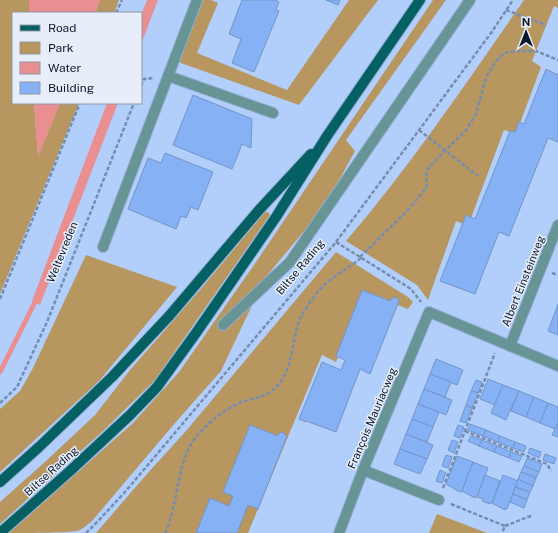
<svg xmlns="http://www.w3.org/2000/svg" width="558" height="533" font-family="'Public Sans',sans-serif">
	<rect width="100%" height="100%" fill="#b2cffb"/>
	<!-- green -->
	<g fill="#b79660">
		<polygon points="0,0 29,0 29,13 13,13 13,103 34,103 38,156 60,103 79,103 0,294"/>
		<polygon points="100,0 119,0 114,13 95,13"/>
		<polygon points="200,0 211,0 218,3 197,53 287,90 349,0 378,0 299,105 178,62"/>
		<path d="M433,0H446L346,140L355,151L325,206L265,278L221,371L175,423L92,521C87,525 83,529 77,531C61,533 26,533 9,533L133,423L179,372L254,265Z"/>
		<path d="M524,0H558V8L554,6L532,61L541,67L516,134L504,130L468,226L456,221L428,300L417,285L346,241C411,165 467,82 524,0Z"/>
		<polygon points="265,212 268,212 270,215 155,380 104,430 0,524 0,502 46,461 95,415 130,370 200,290"/>
		<polygon points="336,252 408,297 413,302 408,309 365,292 336,362 322,355 248,533 96,533 146,475 186,431"/>
		<polygon points="86,255 177,287 99,381 0,472 0,409 20,391 32,370"/>
		<polygon points="437,514 487,533 429,533"/>
	</g>
	<!-- water -->
	<g fill="#e98f91">
		<polygon points="29,0 100,0 95,13 29,13"/>
		<polygon points="147,0 158,0 141,44 141,15"/>
		<polygon points="34,103 60,103 38,157"/>
		<polygon points="107,103 118,103 40,305 32,301"/>
	</g>
	<g fill="none" stroke-linecap="round" stroke-linejoin="round">
		<!-- stream -->
		<polyline stroke="#e98f91" stroke-width="5" points="0,372 38,296"/>
	</g>
	<!-- building -->
	<g fill="#86b1f5" stroke="#7495c9">
		<polygon points="242,0 275,0 279,2 276,10 279,11 254,72 232,63 241,39 229,34"/>
		<polygon points="326,0 340,0 338,5"/>
		<polygon points="546,69 558,75 558,142 548,138 509,236 499,232 475,294 440,281 466,215 475,219 510,131 515,132 519,122 524,124"/>
		<polygon points="193,95 252,119 251,148 242,144 232,169 173,145"/>
		<polygon points="165,153 213,172 198,210 191,207 186,218 181,216 176,229 128,209 148,158 161,163"/>
		<polygon points="362,290 390,301 392,298 396,297 399,301 370,374 360,369 336,432 306,421 306,422 299,419 322,362 341,370 345,360 336,356"/>
		<polygon points="558,304 558,335 548,331"/>
		<polygon points="436,359 463,370 457,385 430,374"/>
		<polygon points="430,374 451,382 445,397 424,389"/>
		<polygon points="488,379 503,385 495,405 480,399"/>
		<polygon points="476,380 482,382 478,393 471,391"/>
		<polygon points="503,385 519,391 506,420 491,413"/>
		<polygon points="424,389 452,400 446,415 418,404"/>
		<polygon points="471,391 478,393 472,408 466,405"/>
		<polygon points="519,391 534,397 526,417 511,411"/>
		<polygon points="534,397 548,403 540,423 526,417"/>
		<polygon points="548,403 558,407 558,423 555,429 540,423"/>
		<polygon points="418,404 439,412 433,427 412,419"/>
		<polygon points="466,405 472,408 466,423 460,421"/>
		<polygon points="412,419 433,427 427,442 406,434"/>
		<polygon points="558,423 558,437 552,435"/>
		<polygon points="470,424 486,430 483,436 468,430"/>
		<polygon points="250,425 278,436 279,433 282,432 287,436 258,509 248,505 237,533 196,533 210,498 229,506 233,496 223,492"/>
		<polygon points="458,425 464,427 460,438 454,436"/>
		<polygon points="486,430 500,436 498,442 483,436"/>
		<polygon points="406,434 433,445 427,459 400,449"/>
		<polygon points="471,436 482,440 479,446 468,441"/>
		<polygon points="500,436 515,442 513,448 498,442"/>
		<polygon points="452,440 458,442 454,453 448,450"/>
		<polygon points="482,440 497,446 494,452 479,446"/>
		<polygon points="515,442 526,446 524,452 513,448"/>
		<polygon points="497,446 511,452 509,458 494,452"/>
		<polygon points="530,448 541,452 539,458 528,453"/>
		<polygon points="400,449 427,459 420,474 394,464"/>
		<polygon points="511,452 522,456 519,462 509,458"/>
		<polygon points="545,454 556,458 554,464 543,460"/>
		<polygon points="446,455 452,457 448,468 442,466"/>
		<polygon points="457,456 473,462 462,491 460,492 446,484"/>
		<polygon points="527,458 542,464 539,472 524,466"/>
		<polygon points="473,462 488,468 477,497 475,496 475,498 462,491"/>
		<polygon points="524,466 539,472 536,478 521,472"/>
		<polygon points="440,470 446,473 442,483 436,481"/>
		<polygon points="521,472 536,478 533,486 518,479"/>
		<polygon points="485,475 500,481 492,503 491,502 490,504 482,501 483,499 477,497"/>
		<polygon points="503,475 518,481 507,509 505,508 505,510 492,503"/>
		<polygon points="518,479 533,486 530,492 516,487"/>
		<polygon points="515,487 530,492 527,500 513,494"/>
		<polygon points="513,494 527,500 524,508 510,502"/>
	</g>
	<g fill="none" stroke-linecap="round" stroke-linejoin="round">
		<!-- minor casing -->
		<g stroke="#94aed6" stroke-width="12">
			<g id="minor">
				<polyline points="168,76 273,113"/>
				<polyline points="103,247 197,0"/>
				<polyline points="223,325 290,262 470,0"/>
				<polyline points="510,346 558,225"/>
				<polyline points="363,470 439,500"/>
				<polyline points="339,533 363,470 429,312 558,366"/>
			</g>
		</g>
		<!-- major casing -->
		<g stroke="#94aed6" stroke-width="12">
			<g id="major">
				<polyline points="0,482 39,447 112,377 170,315 259,210 311,154"/>
				<polyline points="0,533 70,471 130,415 157,387 196,333 276,217 327,136 420,0"/>
			</g>
		</g>
		<!-- path -->
		<g stroke="#768db0" stroke-width="2.5" stroke-dasharray="4 2" stroke-linecap="butt">
			<polyline points="506,10 546,25"/>
			<polyline points="116,13 122,0"/>
			<polyline points="141,86 144,79 154,78"/>
			<polyline points="419,130 478,176"/>
			<polyline points="336,242 411,289 421,302"/>
			<polyline points="360,257 408,210 427,187 426,177 427,170 434,162 466,130 476,114 486,78 495,62 504,53 517,51 536,51 558,60"/>
			<polyline points="552,273 558,275"/>
			<polyline points="0,299 80,103"/>
			<polyline points="0,403 17,387 47,322 134,103"/>
			<polyline points="465,431 547,464 551,471"/>
			<polyline points="443,488 495,353"/>
			<polyline points="451,504 505,526 502,533"/>
			<polyline points="505,526 533,515"/>
			<polyline points="86,533 101,518 125,492 336,242 491,33 513,0"/>
			<path d="M165,533C179,505 176,459 197,436C208,423 220,413 235,405C253,396 270,400 283,378C294,359 292,336 301,317C304,310 317,292 322,287C332,277 350,267 361,258"/>
		</g>
		<!-- minor -->
		<use href="#minor" stroke="#679495" stroke-width="10"/>
		<!-- major -->
		<use href="#major" stroke="#056063" stroke-width="10"/>
	</g>
	<g text-anchor="middle" dominant-baseline="central" stroke-width="3" stroke-linejoin="round" paint-order="stroke">
		<!-- street labels -->
		<g font-size="11" fill="#0b182b" stroke="#e7eefa">
			<text transform="translate(62 252) rotate(-68)">Weltevreden</text>
			<text transform="translate(300 267) rotate(-50)">Biltse Rading</text>
			<text transform="translate(523 281) rotate(-68)">Albert Einsteinweg</text>
			<text transform="translate(372 418) rotate(-67)">François Mauriacweg</text>
			<text transform="translate(51 471) rotate(-42)">Biltse Rading</text>
		</g>
	</g>
	<!-- legend -->
	<rect x="12" y="12" width="130" height="92" fill="#e7eefa" stroke="#8f98a7"/>
	<rect x="20" y="25" width="20" height="6" fill="#056063" stroke="#8f98a7"/>
	<text x="48" y="32" font-size="12" fill="#0b182b">Road</text>
	<rect x="20" y="42" width="20" height="12" fill="#b79660" stroke="#8f98a7"/>
	<text x="48" y="52" font-size="12" fill="#0b182b">Park</text>
	<rect x="20" y="62" width="20" height="12" fill="#e98f91" stroke="#8f98a7"/>
	<text x="48" y="72" font-size="12" fill="#0b182b">Water</text>
	<rect x="20" y="82" width="20" height="12" fill="#86b1f5" stroke="#8f98a7"/>
	<text x="48" y="92" font-size="12" fill="#0b182b">Building</text>
	<!-- north arrow -->
	<g transform="translate(526 32)" stroke="#e7eefa" stroke-width="3" paint-order="stroke">
	<path d="M0-3L7 15L0 10L-7 15Z" fill="#0b182b"/>
	<text y="-6" font-size="11" font-weight="bold" text-anchor="middle" fill="#0b182b">N</text>
	</g>
</svg>
